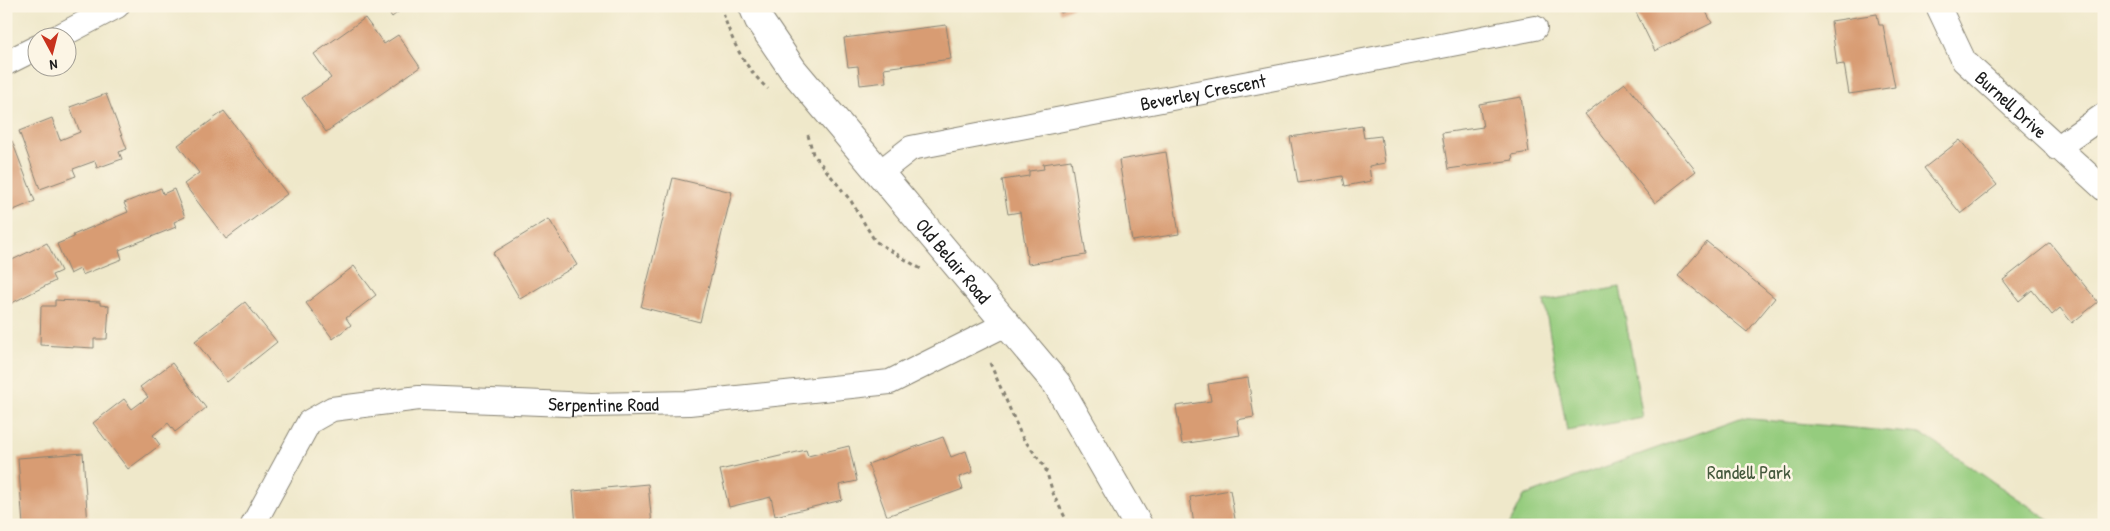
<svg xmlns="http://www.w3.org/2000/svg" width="2110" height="531" font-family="'Patrick Hand',sans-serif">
	<rect width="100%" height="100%" fill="#fcf5e5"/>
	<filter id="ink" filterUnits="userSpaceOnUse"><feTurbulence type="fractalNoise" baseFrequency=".02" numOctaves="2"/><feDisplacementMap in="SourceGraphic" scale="10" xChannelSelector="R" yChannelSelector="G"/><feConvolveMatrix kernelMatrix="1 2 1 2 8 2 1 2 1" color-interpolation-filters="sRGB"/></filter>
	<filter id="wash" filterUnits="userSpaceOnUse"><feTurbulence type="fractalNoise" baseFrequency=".0096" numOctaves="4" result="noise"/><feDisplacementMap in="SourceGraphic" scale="20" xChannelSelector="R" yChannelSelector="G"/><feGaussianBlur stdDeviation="1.12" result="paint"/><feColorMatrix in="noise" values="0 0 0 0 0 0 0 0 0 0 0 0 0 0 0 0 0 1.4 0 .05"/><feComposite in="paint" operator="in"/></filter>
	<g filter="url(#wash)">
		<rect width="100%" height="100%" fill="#efe8ca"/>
		<!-- green -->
		<g fill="#95cc7e" stroke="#58744d">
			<polygon points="1620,287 1643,418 1567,431 1544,301"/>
			<polygon points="1740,418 1922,434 2057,525 1509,525 1524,496"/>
		</g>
		<g id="blocks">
			<!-- building -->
			<g fill="#d89c73">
				<polygon points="384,6 406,6 392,17"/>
				<polygon points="1058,6 1076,6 1061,13"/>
				<polygon points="1633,6 1703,6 1712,23 1655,51"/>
				<polygon points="1877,14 1879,25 1883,25 1895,87 1849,94 1844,64 1837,65 1831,21"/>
				<polygon points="365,18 384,44 398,35 420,67 326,132 302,98 331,78 314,54"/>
				<polygon points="946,25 951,59 884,68 886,82 860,85 858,66 848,67 844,38"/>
				<polygon points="1625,83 1696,171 1655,203 1585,114"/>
				<polygon points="106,94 127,149 119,152 122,159 97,168 95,161 73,169 76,176 40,189 19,131 52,118 60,140 80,132 70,107"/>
				<polygon points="1521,97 1529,152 1512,155 1513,160 1448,169 1442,133 1483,127 1479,104"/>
				<polygon points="224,111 287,194 226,239 184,184 199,173 178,145"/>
				<polygon points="1362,126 1364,138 1381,136 1385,163 1369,166 1371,181 1345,186 1343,176 1298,183 1290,137"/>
				<polygon points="1960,140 1997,185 1961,214 1924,168"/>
				<polygon points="12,141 35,201 9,212 6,207 6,143"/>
				<polygon points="1166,152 1179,234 1132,241 1119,160"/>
				<polygon points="1071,160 1086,255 1028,264 1020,212 1008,214 1002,180 1029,176 1029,171 1044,169 1043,164"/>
				<polygon points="673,178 732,192 700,322 641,307"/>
				<polygon points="161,188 163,194 174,189 185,217 174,222 176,227 119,250 122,259 82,275 80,269 70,274 57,244 74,237 73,235 128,212 124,203"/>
				<polygon points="549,219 577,265 520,299 493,253"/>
				<polygon points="1707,242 1775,298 1747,332 1678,276"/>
				<polygon points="47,243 61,271 52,275 55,281 6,306 6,263"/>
				<polygon points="2050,243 2098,302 2072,323 2060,308 2052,315 2032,290 2019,301 2003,280"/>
				<polygon points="354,266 376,295 346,318 351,325 333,339 306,303"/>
				<polygon points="55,300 100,302 100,305 109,306 107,339 94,339 94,348 40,345 41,306 55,306"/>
				<polygon points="245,302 277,342 227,382 195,341"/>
				<polygon points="172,363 206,408 175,432 168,423 153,435 160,445 128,469 93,423 124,399 132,409 148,397 140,387"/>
				<polygon points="1248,378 1254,417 1237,420 1240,435 1182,444 1176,406 1211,401 1208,384"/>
				<polygon points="943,437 951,457 966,451 973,472 959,477 963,489 887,516 868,464"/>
				<polygon points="849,446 857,481 839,485 842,500 775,516 771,497 729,507 720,470 806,450 808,456"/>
				<polygon points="83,453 88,525 23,525 18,458"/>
				<polygon points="648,484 652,525 576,525 573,491"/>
				<polygon points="1230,490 1236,525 1194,525 1190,497"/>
			</g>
		</g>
	</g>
	<g filter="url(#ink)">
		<use href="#blocks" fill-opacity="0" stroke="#868273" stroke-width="1"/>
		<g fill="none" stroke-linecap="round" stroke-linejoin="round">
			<!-- minor casing -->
			<g stroke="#868273" stroke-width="26">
				<g id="minor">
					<path id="s1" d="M1938,6L1964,61L2104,189"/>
					<polyline points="56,38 117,6"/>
					<polyline points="6,63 38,47"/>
					<polyline points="2057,148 2104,115"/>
					<path id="s2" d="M879,173L911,148L1535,28"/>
					<path id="s3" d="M253,525L309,422L332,409L419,398L591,405L689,403L890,382L1006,324"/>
				</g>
			</g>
			<!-- secondary casing -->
			<g stroke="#868273" stroke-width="30">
				<g id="secondary">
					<path id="s4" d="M753,6L759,20L793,70L1057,384L1138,525"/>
				</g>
			</g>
			<!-- path -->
			<g stroke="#868273" stroke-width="3" stroke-dasharray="4 4" stroke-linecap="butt">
				<path d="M721,6C730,38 743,66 768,89"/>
				<polyline points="808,135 813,154 851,201 875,241 921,269"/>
				<polyline points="990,363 1022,437 1045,467 1054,496 1069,525"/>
			</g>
			<!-- minor -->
			<use href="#minor" stroke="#fff" stroke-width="24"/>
			<!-- secondary -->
			<use href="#secondary" stroke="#fff" stroke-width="28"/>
		</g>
	</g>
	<g text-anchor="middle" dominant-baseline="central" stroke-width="5" stroke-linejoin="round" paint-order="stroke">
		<!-- street labels -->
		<g font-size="19" fill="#1c1c1c" stroke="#fcf5e5">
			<text stroke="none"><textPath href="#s2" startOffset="338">Beverley Crescent</textPath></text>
			<text stroke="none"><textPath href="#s1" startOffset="125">Burnell Drive</textPath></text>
			<text stroke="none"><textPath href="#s4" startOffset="325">Old Belair Road</textPath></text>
			<text stroke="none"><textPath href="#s3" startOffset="416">Serpentine Road</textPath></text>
		</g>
		<!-- park labels -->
		<g font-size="19" fill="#465a3e" stroke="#fcf5e5">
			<text x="1749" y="472">Randell Park</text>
		</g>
	</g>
	<!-- margin -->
	<rect width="2110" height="531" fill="none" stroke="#fcf5e5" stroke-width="25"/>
	<!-- north arrow -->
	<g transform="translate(52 52) rotate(173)"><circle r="24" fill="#fcf5e5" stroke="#a29e95"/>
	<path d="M0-4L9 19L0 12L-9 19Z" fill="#c8321e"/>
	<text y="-8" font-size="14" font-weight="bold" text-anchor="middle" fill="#1c1c1c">N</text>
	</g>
</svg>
